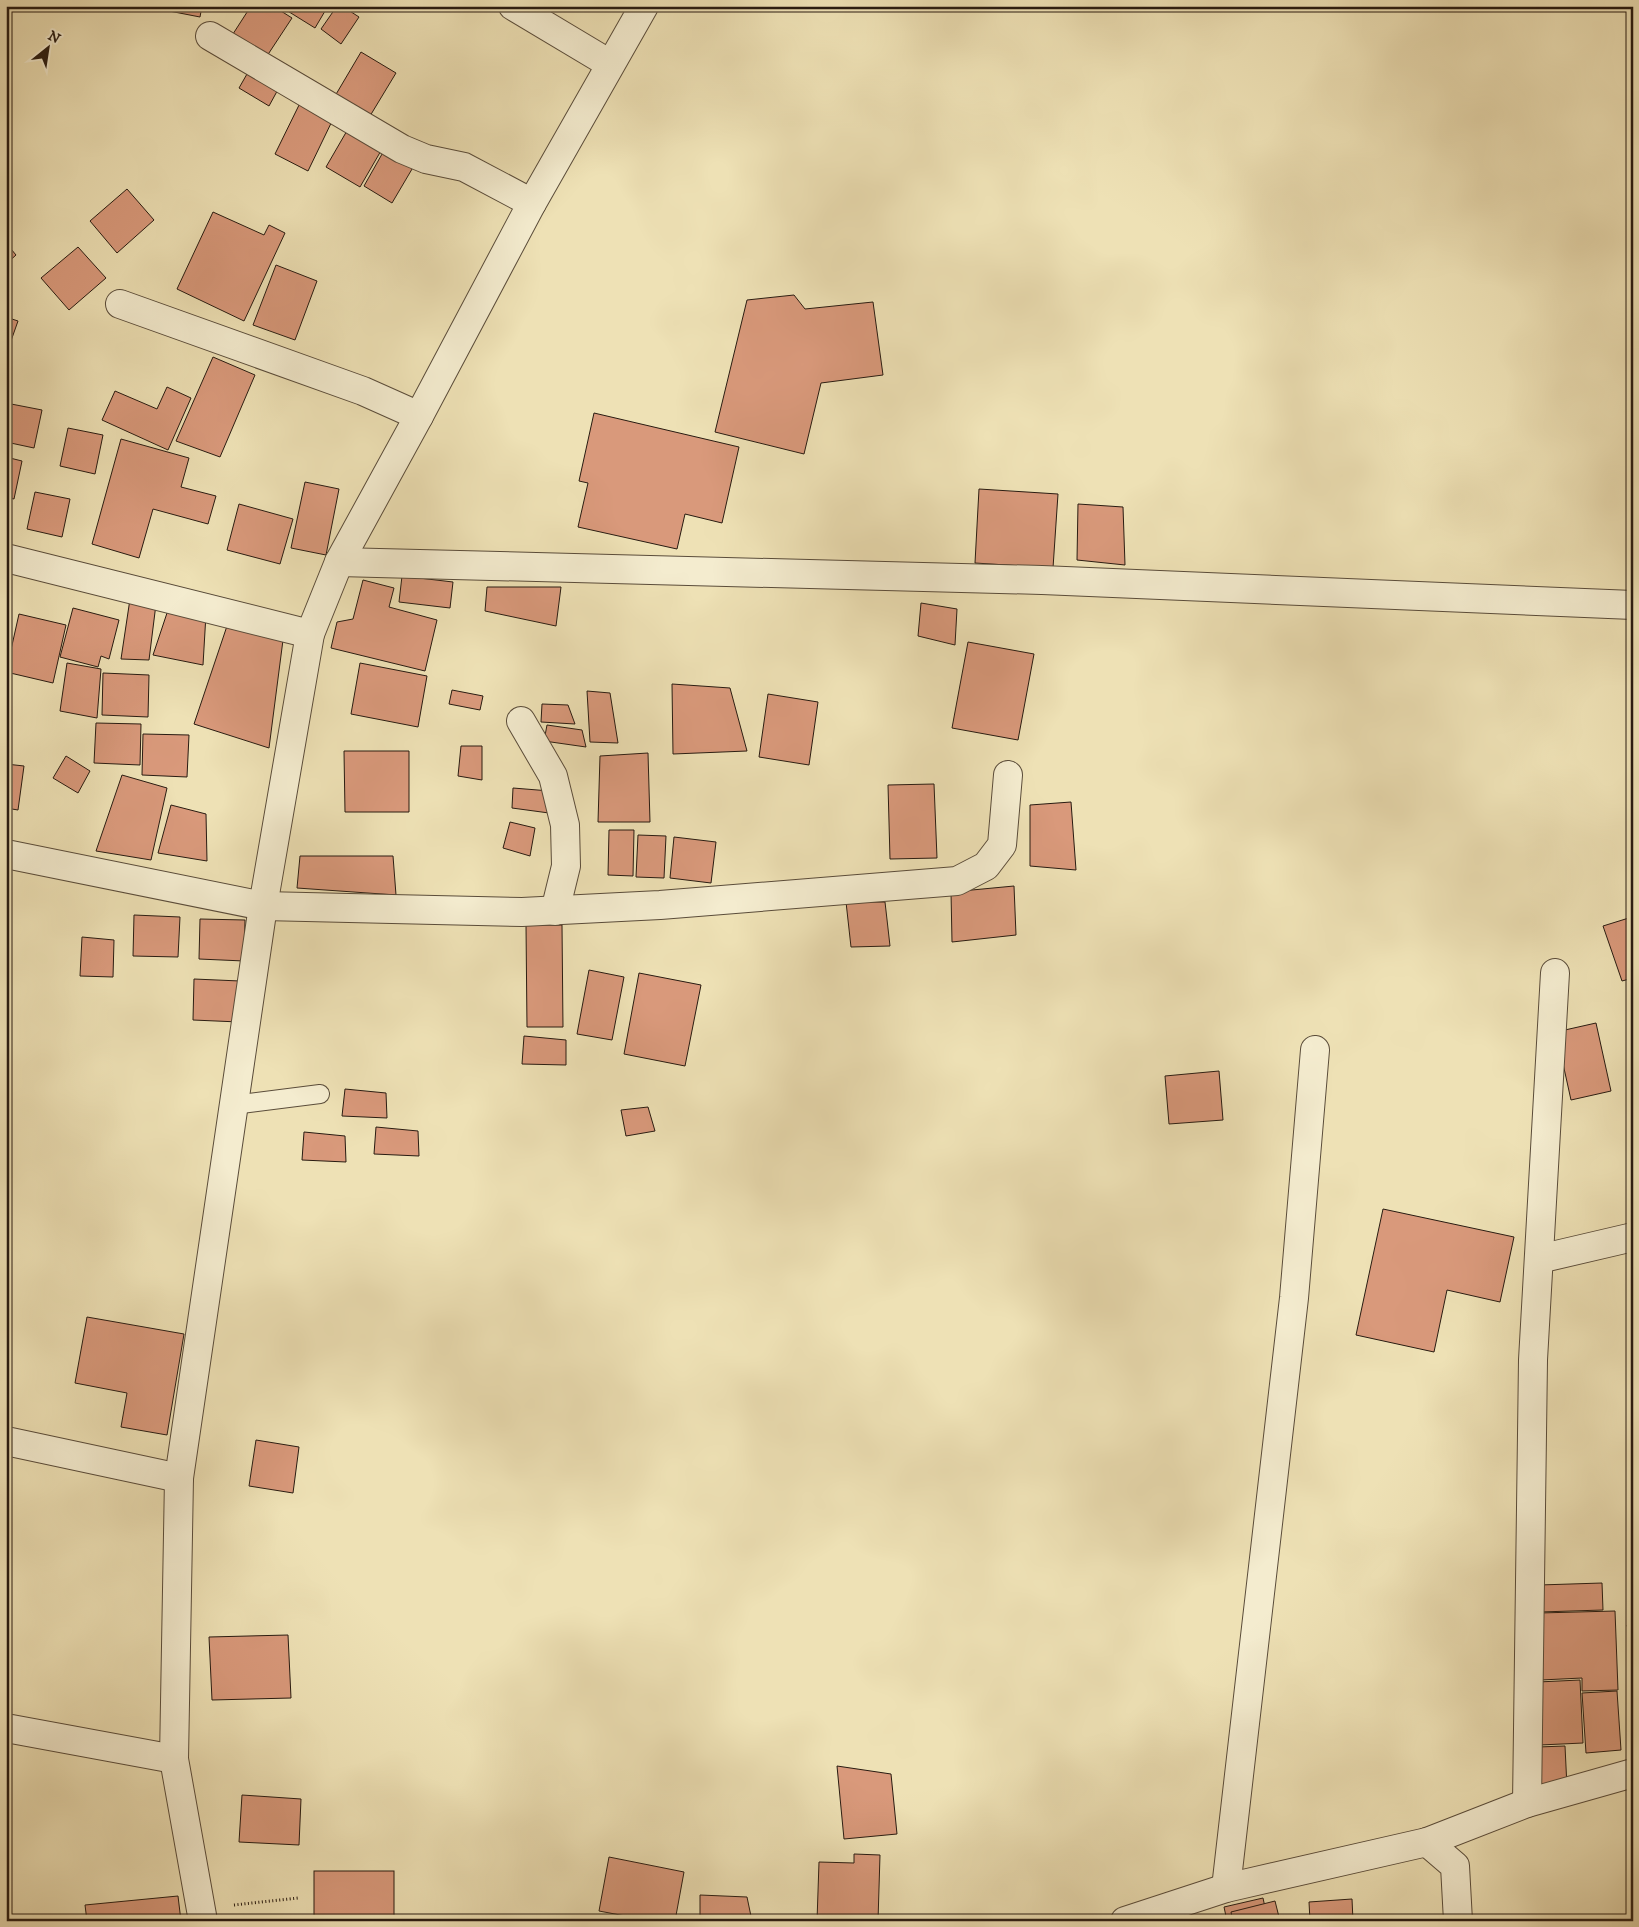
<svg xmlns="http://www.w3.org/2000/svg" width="1639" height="1927" font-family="'IM FELL DW Pica',serif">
	<rect width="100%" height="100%" fill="#eee1b5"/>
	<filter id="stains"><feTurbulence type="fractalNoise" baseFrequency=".004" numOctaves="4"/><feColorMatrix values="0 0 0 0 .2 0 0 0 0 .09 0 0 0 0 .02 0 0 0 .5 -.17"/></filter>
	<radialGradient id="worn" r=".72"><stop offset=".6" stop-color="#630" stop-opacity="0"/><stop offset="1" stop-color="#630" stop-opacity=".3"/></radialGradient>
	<!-- building -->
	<g fill="#d9997b" stroke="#281b11">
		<polygon points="165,6 202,6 200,17 164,10"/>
		<polygon points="251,6 273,6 292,18 265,59 231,37"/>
		<polygon points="289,6 328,6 315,28 286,10"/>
		<polygon points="337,6 342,6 359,17 341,44 321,29"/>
		<polygon points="361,52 396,73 370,116 335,96"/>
		<polygon points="251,67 281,84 269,106 239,88"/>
		<polygon points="302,99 335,115 308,171 275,154"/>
		<polygon points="348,129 382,149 360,187 326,167"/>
		<polygon points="386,147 415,164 392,203 364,186"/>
		<polygon points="127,189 154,220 117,253 90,221"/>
		<polygon points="213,212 264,235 269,225 285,233 244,321 177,289"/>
		<polygon points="6,243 16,255 6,264"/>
		<polygon points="78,247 106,278 69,310 41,278"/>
		<polygon points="276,265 317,281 295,340 253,325"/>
		<polygon points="794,295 805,309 873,302 883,375 821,383 804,454 715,432 747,300"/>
		<polygon points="6,317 18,321 6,355"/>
		<polygon points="213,357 255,375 220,457 176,441"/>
		<polygon points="167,387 191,398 168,450 102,420 115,391 157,409"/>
		<polygon points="6,403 42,410 34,448 6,442"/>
		<polygon points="594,413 739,447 722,523 685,514 677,549 578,527 588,483 579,481"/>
		<polygon points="68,428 103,435 95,474 60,466"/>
		<polygon points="121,439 189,458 181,487 216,496 208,524 153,509 139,558 92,544"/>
		<polygon points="6,457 22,461 14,499 6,497"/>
		<polygon points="305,482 339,489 326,555 291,548"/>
		<polygon points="979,489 1058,494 1053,568 975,563"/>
		<polygon points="35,492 70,499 62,537 27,529"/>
		<polygon points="239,504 293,519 280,564 227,550"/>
		<polygon points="1078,504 1123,507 1125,565 1077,560"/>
		<polygon points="402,576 453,582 450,608 399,602"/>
		<polygon points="363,580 394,588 389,607 437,620 425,671 331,648 337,622 353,619"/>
		<polygon points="487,587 561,587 556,626 485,611"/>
		<polygon points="130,599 156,604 149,660 121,659"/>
		<polygon points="921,603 957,609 955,645 918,636"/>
		<polygon points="169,607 206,614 203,665 153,655"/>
		<polygon points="73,608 119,620 109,659 101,656 98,667 60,657"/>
		<polygon points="19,614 66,625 53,683 6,672"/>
		<polygon points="227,626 283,640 269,748 194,724"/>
		<polygon points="968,642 1034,654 1018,740 952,728"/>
		<polygon points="67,663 101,669 97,718 60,711"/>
		<polygon points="360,663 427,676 418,727 351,714"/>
		<polygon points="103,673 149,675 148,717 102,715"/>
		<polygon points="672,684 730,688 747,751 673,754"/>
		<polygon points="452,690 483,696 480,710 449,704"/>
		<polygon points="587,691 610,693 618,743 590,742"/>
		<polygon points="768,694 818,702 809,765 759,757"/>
		<polygon points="542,704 568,705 575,724 541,722"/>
		<polygon points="96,723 141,724 140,765 94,763"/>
		<polygon points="547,725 582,730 586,747 544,741"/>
		<polygon points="143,734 189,735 187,777 142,775"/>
		<polygon points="461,746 482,746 482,780 458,776"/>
		<polygon points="344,751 409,751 409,812 345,812"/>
		<polygon points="648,753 650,822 598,822 600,756"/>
		<polygon points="66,756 90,771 78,793 53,778"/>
		<polygon points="6,764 24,766 18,810 6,808"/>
		<polygon points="122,775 167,788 151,860 96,851"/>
		<polygon points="934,784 937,858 890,859 888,785"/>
		<polygon points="513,788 550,791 549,813 512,808"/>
		<polygon points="1071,802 1076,870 1030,866 1030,805"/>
		<polygon points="171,805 206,814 207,861 158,853"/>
		<polygon points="510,822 535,828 530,856 503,848"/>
		<polygon points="609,830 634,830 633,876 608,875"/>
		<polygon points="638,835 666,836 664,878 636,877"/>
		<polygon points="674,837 716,842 711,883 670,878"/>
		<polygon points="300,856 393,856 396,895 297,888"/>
		<polygon points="1014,886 1016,935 952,942 951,892"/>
		<polygon points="846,902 885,902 890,946 851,947"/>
		<polygon points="134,915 180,917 178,957 133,956"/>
		<polygon points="1632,917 1633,978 1622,981 1603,926"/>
		<polygon points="200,919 245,920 244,961 199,959"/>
		<polygon points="526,925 562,925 563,1027 527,1027"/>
		<polygon points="82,937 114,940 113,977 80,976"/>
		<polygon points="589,970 624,977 612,1040 577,1034"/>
		<polygon points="639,973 701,985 685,1066 624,1054"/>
		<polygon points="194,979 240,981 239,1022 193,1020"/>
		<polygon points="1596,1023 1611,1091 1571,1100 1556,1032"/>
		<polygon points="524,1036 566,1040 566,1065 522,1064"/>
		<polygon points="1219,1071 1223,1120 1169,1124 1165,1076"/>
		<polygon points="345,1089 386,1093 387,1118 342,1116"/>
		<polygon points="648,1107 655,1131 626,1136 621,1110"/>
		<polygon points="376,1127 418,1131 419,1156 374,1154"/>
		<polygon points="304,1132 345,1136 346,1162 302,1160"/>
		<polygon points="1383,1209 1514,1237 1500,1302 1447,1290 1434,1352 1356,1335"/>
		<polygon points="87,1317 184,1334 167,1435 121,1427 127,1393 75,1383"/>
		<polygon points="256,1440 299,1447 293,1493 249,1486"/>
		<polygon points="1602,1583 1603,1610 1540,1612 1539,1585"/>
		<polygon points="1615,1611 1618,1690 1582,1691 1582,1678 1541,1680 1539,1613"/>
		<polygon points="1633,1624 1633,1650 1627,1625"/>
		<polygon points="288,1635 291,1698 212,1700 209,1637"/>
		<polygon points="1580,1680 1583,1743 1540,1745 1538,1682"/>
		<polygon points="1617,1691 1621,1750 1586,1753 1582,1693"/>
		<polygon points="1565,1746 1567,1787 1540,1789 1538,1747"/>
		<polygon points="837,1766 891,1774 897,1834 844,1839"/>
		<polygon points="242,1795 301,1799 299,1845 239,1842"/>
		<polygon points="854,1854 880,1855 878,1921 817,1921 819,1862 854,1863"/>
		<polygon points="609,1857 684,1872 675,1921 652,1921 599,1911"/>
		<rect x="314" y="1871" width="80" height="50"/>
		<polygon points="700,1895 747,1897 752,1921 700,1921"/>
		<polygon points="178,1896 181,1921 87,1921 85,1905"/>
		<polygon points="6,1897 8,1897 7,1921 6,1921"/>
		<polygon points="1263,1898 1268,1921 1227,1921 1224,1907"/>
		<polygon points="1352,1899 1353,1921 1310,1921 1309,1902"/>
		<polygon points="1275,1901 1280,1921 1233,1921 1231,1912"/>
	</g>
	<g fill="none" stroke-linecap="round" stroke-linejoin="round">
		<!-- service casing -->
		<g stroke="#5a4c3a" stroke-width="20">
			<polyline id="service" points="233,1105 320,1094"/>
		</g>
		<!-- minor casing -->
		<g stroke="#5a4c3a" stroke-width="30">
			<g id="minor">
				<polyline points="513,6 610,64"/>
				<polyline points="210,36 402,149 426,159 464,167 532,203"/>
				<polyline points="120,304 363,391 419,416"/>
				<polyline points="6,558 310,634"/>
				<polyline points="339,562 1042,580 1633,605"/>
				<polyline points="521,721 553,776 565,825 566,866 555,911"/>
				<polyline points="6,854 263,906 522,912 660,905 957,881 986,866 1002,845 1008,775"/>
				<polyline points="1539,1259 1633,1237"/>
				<polyline points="6,1441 179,1478"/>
				<polyline points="6,1728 174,1759"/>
				<polyline points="1527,1803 1533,1360 1555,973"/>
				<polyline points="1427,1842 1455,1866 1458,1921"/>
				<polyline points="1226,1888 1294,1298 1315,1050"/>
				<polyline points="203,1921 174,1759 179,1478 263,906 310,634 339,562 419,416 532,203 644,6"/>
				<polyline points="1125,1921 1226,1888 1427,1842 1527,1803 1633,1773"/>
			</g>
		</g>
		<!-- path -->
		<polyline stroke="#281b11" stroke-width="3" stroke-dasharray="1 2.5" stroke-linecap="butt" points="234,1905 298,1898"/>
		<!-- service -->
		<use href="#service" stroke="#f4eccf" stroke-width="18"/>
		<!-- minor -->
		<use href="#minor" stroke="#f4eccf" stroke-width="28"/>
	</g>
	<!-- margin -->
	<rect width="1639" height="1927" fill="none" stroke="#eee1b5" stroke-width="25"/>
	<rect x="8" y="8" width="1624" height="1912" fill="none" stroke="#281b11" stroke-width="2.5"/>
	<rect x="12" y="12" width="1614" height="1902" fill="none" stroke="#281b11"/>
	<!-- north arrow -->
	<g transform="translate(48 48) rotate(30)" stroke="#f4eccf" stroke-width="4" paint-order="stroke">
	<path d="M0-4L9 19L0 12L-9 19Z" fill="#281b11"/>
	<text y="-8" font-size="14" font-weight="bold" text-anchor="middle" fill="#281b11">N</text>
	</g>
	<rect width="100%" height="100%" filter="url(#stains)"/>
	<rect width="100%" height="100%" fill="url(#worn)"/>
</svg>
